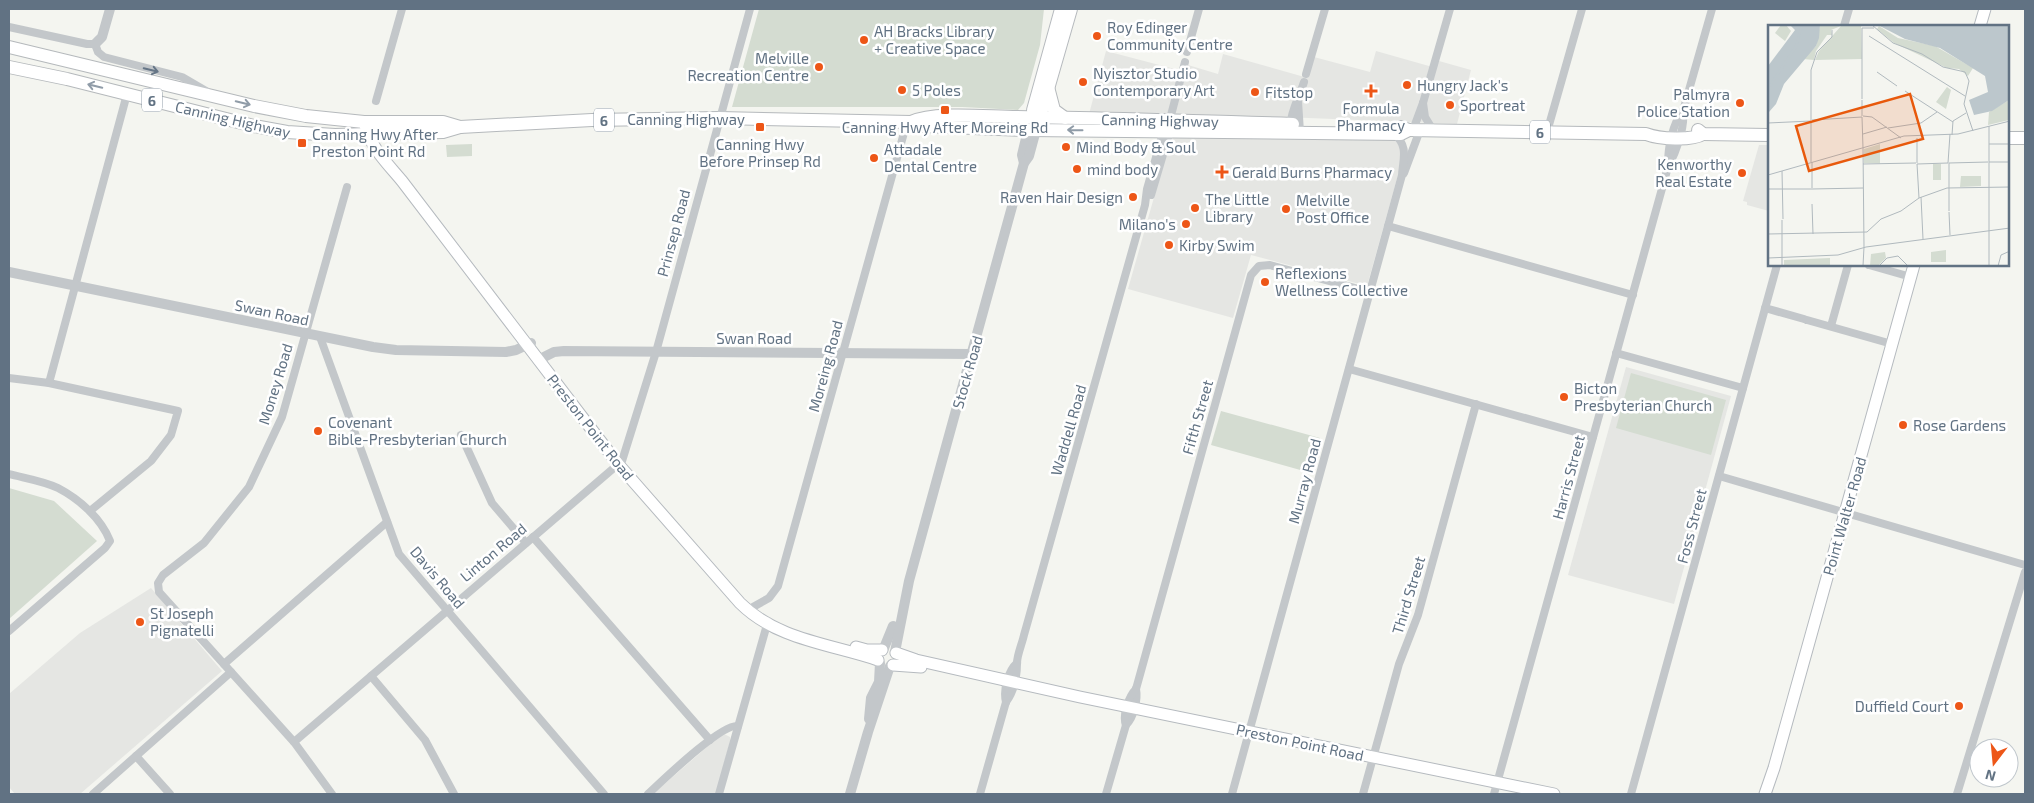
<svg xmlns="http://www.w3.org/2000/svg" width="2034" height="803" font-family="'Exo 2',sans-serif">
	<rect width="100%" height="100%" fill="#f4f5f0"/>
	<!-- built -->
	<g fill="#e5e6e3">
		<polygon points="1106,51 1186,72 1188,65 1218,74 1223,54 1308,78 1314,57 1370,72 1376,51 1436,68 1439,61 1471,70 1457,124 1284,117 1281,119 1089,114"/>
		<polygon points="1175,136 1259,136 1398,140 1403,157 1367,286 1251,255 1233,318 1128,289 1170,141"/>
		<polygon points="1759,145 1769,145 1769,211 1747,205 1747,202 1743,201"/>
		<polygon points="1626,367 1731,396 1674,604 1568,575"/>
		<polygon points="151,588 222,671 80,794 15,794 9,787 9,694 80,633"/>
		<polygon points="724,734 730,737 730,741 716,794 653,794 715,740"/>
	</g>
	<!-- green -->
	<g fill="#d4dcd1">
		<polygon points="759,9 1044,9 1040,45 1024,103 1018,110 962,107 732,107"/>
		<polygon points="472,144 472,156 447,157 446,145"/>
		<polygon points="1631,373 1726,400 1711,455 1616,428"/>
		<polygon points="1221,411 1320,438 1311,473 1211,445"/>
		<polygon points="9,488 54,501 97,541 9,619"/>
	</g>
	<g fill="none" stroke-linecap="round" stroke-linejoin="round">
		<!-- secondary casing -->
		<g stroke="#b5babf" stroke-width="13">
			<g id="secondary">
				<polyline points="1980,26 1985,9"/>
				<path d="M365,125C371,148 387,163 402,181L618,464L740,603C777,640 831,644 878,660"/>
				<polyline points="856,647 867,650 882,650"/>
				<polyline points="896,653 916,660 1080,697 1554,794"/>
				<polyline points="893,665 921,667"/>
				<polyline points="1765,794 1774,768 1914,265"/>
			</g>
		</g>
		<!-- primary casing -->
		<g stroke="#b6babe" stroke-width="14">
			<g id="primary">
				<polyline points="1033,110 1061,9"/>
				<polyline points="1037,127 1071,9"/>
			</g>
		</g>
		<!-- trunk casing -->
		<g stroke="#b5b9bc" stroke-width="14">
			<g id="trunk">
				<polyline points="9,47 254,106 306,116 364,122 443,122 460,127"/>
				<polyline points="9,67 67,79 254,126 287,132 335,135 443,132 460,127 592,120 719,118 911,122 922,126 1028,130 1401,134 1409,130"/>
				<polyline points="1048,87 1054,110 1065,118"/>
				<path d="M911,122C936,111 988,117 1017,117C1109,118 1201,121 1293,124"/>
				<path d="M1401,127L1409,130L1646,134C1659,139 1691,141 1703,134"/>
				<polyline points="1698,130 1703,134 1769,135"/>
				<polyline points="2008,138 2025,138"/>
			</g>
		</g>
		<!-- minor -->
		<g stroke="#c3c7ca" stroke-width="8">
			<polyline points="1844,26 1849,9"/>
			<polyline points="9,27 87,44 95,44 98,52 104,57 182,77 206,91"/>
			<polyline points="1187,52 1199,9"/>
			<polyline points="1306,74 1325,9"/>
			<polyline points="376,101 402,9"/>
			<polyline points="1298,101 1300,132"/>
			<polyline points="1423,103 1425,117 1433,130"/>
			<path d="M1290,127C1291,110 1299,98 1304,82"/>
			<polyline points="1413,130 1423,103 1450,9"/>
			<polyline points="1547,132 1582,9"/>
			<path d="M1668,165C1668,148 1672,124 1683,111L1712,9"/>
			<polyline points="1404,173 1420,130"/>
			<polyline points="1151,195 1170,131 1170,119 1185,62"/>
			<polyline points="1388,226 1633,295"/>
			<polyline points="1869,265 1911,277"/>
			<polyline points="1765,308 1804,319"/>
			<polyline points="1807,320 1892,344"/>
			<polyline points="1831,326 1848,265"/>
			<polyline points="320,337 399,554 604,794"/>
			<polyline points="1616,353 1743,388"/>
			<polyline points="1349,369 1593,437"/>
			<polyline points="9,378 49,383 178,411 171,435 151,461 90,511"/>
			<polyline points="49,383 127,94"/>
			<polyline points="461,435 492,503 526,543"/>
			<path d="M9,474C24,478 44,481 58,488C79,499 101,518 110,541L105,548L9,631"/>
			<polyline points="1719,476 2025,565"/>
			<polyline points="533,537 710,740"/>
			<polyline points="753,607 769,598 778,586 907,122"/>
			<polyline points="224,664 387,522"/>
			<polyline points="371,676 425,740 454,794"/>
			<path d="M1006,702C1003,690 1008,671 1017,663"/>
			<path d="M1126,725C1134,717 1138,699 1136,689"/>
			<polyline points="294,742 622,461 656,352 750,9"/>
			<polyline points="136,756 170,794"/>
			<polyline points="93,794 231,672"/>
			<polyline points="332,794 294,742 159,592 158,583 163,575 204,543 249,487 282,417 347,187"/>
			<path d="M648,794C662,781 722,723 738,726"/>
			<polyline points="719,794 768,621"/>
			<path d="M980,794L1006,702C1014,691 1017,677 1017,663C1017,655 1022,644 1024,635L1145,205L1147,189L1164,129"/>
			<path d="M1106,794L1126,725C1122,715 1129,696 1136,689L1251,275L1259,266L1270,265L1370,292"/>
			<path d="M1232,794L1402,175C1403,159 1409,146 1394,134"/>
			<polyline points="1363,794 1399,664 1418,615 1476,404"/>
			<path d="M1494,794L1668,167C1676,152 1685,129 1683,111"/>
			<polyline points="1631,794 1777,265"/>
			<polyline points="1957,794 2025,572"/>
		</g>
		<!-- tertiary -->
		<g stroke="#c3c7ca" stroke-width="10">
			<polyline points="95,44 102,37 110,9"/>
			<polyline points="1024,163 1022,155 1028,130"/>
			<polyline points="9,272 373,347 396,350 506,352 516,350 531,343"/>
			<polyline points="538,360 554,352 564,351 972,354"/>
			<polyline points="884,648 893,626"/>
			<polyline points="895,652 909,581 1024,163 1029,156 1036,130"/>
			<polyline points="869,719 871,698 879,682 880,663"/>
			<polyline points="850,794 868,732 890,666"/>
		</g>
		<!-- secondary -->
		<use href="#secondary" stroke="#fff" stroke-width="11"/>
		<!-- primary -->
		<use href="#primary" stroke="#fff" stroke-width="12"/>
		<!-- trunk -->
		<use href="#trunk" stroke="#fff" stroke-width="12"/>
	</g>
	<!-- one-way arrows -->
	<defs><path id="oneway-shaft" d="M-6 0H5M1.5-3L5.5 0L1.5 3" fill="none" stroke-width="1.6" stroke-linecap="round" stroke-linejoin="round" transform="scale(1.25)"/></defs>
	<use stroke="#667687" href="#oneway-shaft" transform="translate(151 70) rotate(14)"/>
	<g stroke="#909ca8">
		<use href="#oneway-shaft" transform="translate(95 86) rotate(-166)"/>
		<use href="#oneway-shaft" transform="translate(243 103) rotate(14)"/>
		<use href="#oneway-shaft" transform="translate(1075 130) rotate(-179)"/>
	</g>
	<!-- markers -->
	<g fill="#ed5617" stroke="#fff" stroke-width="2">
		<circle cx="1097" cy="36" r="5"/>
		<circle cx="864" cy="40" r="5"/>
		<circle cx="819" cy="67" r="5"/>
		<circle cx="1083" cy="82" r="5"/>
		<circle cx="1407" cy="85" r="5"/>
		<circle cx="902" cy="90" r="5"/>
		<path d="M1368.5 83.5h5v5h5v5h-5v5h-5v-5h-5v-5h5z"/>
		<circle cx="1255" cy="92" r="5"/>
		<circle cx="1740" cy="103" r="5"/>
		<circle cx="1450" cy="105" r="5"/>
		<rect x="940" y="105" width="10" height="10" rx="2.5"/>
		<rect x="755" y="122" width="10" height="10" rx="2.5"/>
		<rect x="297" y="138" width="10" height="10" rx="2.5"/>
		<circle cx="1066" cy="147" r="5"/>
		<circle cx="874" cy="158" r="5"/>
		<circle cx="1077" cy="169" r="5"/>
		<path d="M1219.5 164.5h5v5h5v5h-5v5h-5v-5h-5v-5h5z"/>
		<circle cx="1742" cy="173" r="5"/>
		<circle cx="1133" cy="197" r="5"/>
		<circle cx="1195" cy="208" r="5"/>
		<circle cx="1286" cy="209" r="5"/>
		<circle cx="1186" cy="224" r="5"/>
		<circle cx="1169" cy="245" r="5"/>
		<circle cx="1265" cy="282" r="5"/>
		<circle cx="1564" cy="397" r="5"/>
		<circle cx="1903" cy="425" r="5"/>
		<circle cx="318" cy="431" r="5"/>
		<circle cx="140" cy="622" r="5"/>
		<circle cx="1959" cy="706" r="5"/>
	</g>
	<g text-anchor="middle" dominant-baseline="central" stroke-width="5" stroke-linejoin="round" paint-order="stroke">
		<!-- shield labels -->
		<g fill="#fff" stroke="#909ca8" stroke-width="1">
			<rect x="142" y="88.5" width="20" height="23" rx="4"/>
			<rect x="594" y="108.5" width="20" height="23" rx="4"/>
			<rect x="1530" y="120.5" width="20" height="23" rx="4"/>
		</g>
		<g font-size="14" font-weight="bold" fill="#617283">
			<text x="152" y="100">6</text>
			<text x="604" y="120">6</text>
			<text x="1540" y="132">6</text>
		</g>
		<!-- poi labels -->
		<g font-size="15" fill="#617283" stroke="#fff" text-anchor="start">
			<text x="1107" y="27">Roy Edinger<tspan x="1107" dy="17">Community Centre</tspan></text>
			<text x="874" y="31">AH Bracks Library<tspan x="874" dy="17">+ Creative Space</tspan></text>
			<text x="809" y="58" text-anchor="end">Melville<tspan x="809" dy="17">Recreation Centre</tspan></text>
			<text x="1093" y="73">Nyisztor Studio<tspan x="1093" dy="17">Contemporary Art</tspan></text>
			<text x="1417" y="85">Hungry Jack's</text>
			<text x="912" y="90">5 Poles</text>
			<text x="1265" y="92">Fitstop</text>
			<text x="1730" y="94" text-anchor="end">Palmyra<tspan x="1730" dy="17">Police Station</tspan></text>
			<text x="1460" y="105">Sportreat</text>
			<text x="1371" y="108" text-anchor="middle">Formula<tspan x="1371" dy="17">Pharmacy</tspan></text>
			<text x="945" y="127" text-anchor="middle">Canning Hwy After Moreing Rd</text>
			<text x="312" y="134">Canning Hwy After<tspan x="312" dy="17">Preston Point Rd</tspan></text>
			<text x="760" y="144" text-anchor="middle">Canning Hwy<tspan x="760" dy="17">Before Prinsep Rd</tspan></text>
			<text x="1076" y="147">Mind Body &amp; Soul</text>
			<text x="884" y="149">Attadale<tspan x="884" dy="17">Dental Centre</tspan></text>
			<text x="1732" y="164" text-anchor="end">Kenworthy<tspan x="1732" dy="17">Real Estate</tspan></text>
			<text x="1087" y="169">mind body</text>
			<text x="1232" y="172">Gerald Burns Pharmacy</text>
			<text x="1123" y="197" text-anchor="end">Raven Hair Design</text>
			<text x="1205" y="199">The Little<tspan x="1205" dy="17">Library</tspan></text>
			<text x="1296" y="200">Melville<tspan x="1296" dy="17">Post Office</tspan></text>
			<text x="1176" y="224" text-anchor="end">Milano's</text>
			<text x="1179" y="245">Kirby Swim</text>
			<text x="1275" y="273">Reflexions<tspan x="1275" dy="17">Wellness Collective</tspan></text>
			<text x="1574" y="388">Bicton<tspan x="1574" dy="17">Presbyterian Church</tspan></text>
			<text x="328" y="422">Covenant<tspan x="328" dy="17">Bible-Presbyterian Church</tspan></text>
			<text x="1913" y="425">Rose Gardens</text>
			<text x="150" y="613">St Joseph<tspan x="150" dy="17">Pignatelli</tspan></text>
			<text x="1949" y="706" text-anchor="end">Duffield Court</text>
		</g>
		<!-- street labels -->
		<g font-size="15" fill="#617283" stroke="#fff">
			<text transform="translate(233 119) rotate(13)">Canning Highway</text>
			<text x="686" y="119">Canning Highway</text>
			<text transform="translate(1160 120) rotate(1)">Canning Highway</text>
			<text transform="translate(673 233) rotate(-75)">Prinsep Road</text>
			<text transform="translate(272 312) rotate(12)">Swan Road</text>
			<text x="754" y="338">Swan Road</text>
			<text transform="translate(825 366) rotate(-75)">Moreing Road</text>
			<text transform="translate(967 372) rotate(-74)">Stock Road</text>
			<text transform="translate(275 384) rotate(-73)">Money Road</text>
			<text transform="translate(1197 417) rotate(-74)">Fifth Street</text>
			<text transform="translate(591 427) rotate(52)">Preston Point Road</text>
			<text transform="translate(1068 430) rotate(-74)">Waddell Road</text>
			<text transform="translate(1568 477) rotate(-75)">Harris Street</text>
			<text transform="translate(1304 481) rotate(-75)">Murray Road</text>
			<text transform="translate(1844 516) rotate(-74)">Point Walter Road</text>
			<text transform="translate(1691 526) rotate(-75)">Foss Street</text>
			<text transform="translate(493 552) rotate(-40)">Linton Road</text>
			<text transform="translate(438 577) rotate(50)">Davis Road</text>
			<text transform="translate(1408 595) rotate(-73)">Third Street</text>
			<text transform="translate(1300 742) rotate(12)">Preston Point Road</text>
		</g>
	</g>
	<!-- overview -->
	<g transform="translate(1768 25)">
		<rect width="241" height="241" fill="#f4f5f0"/>
		<path d="M13,0H18L23,6L17,16L7,8ZM52,0H93L94,34L47,35L51,26L73,1L63,5L64,10H59L48,26L46,35L35,34L48,21ZM111,1L130,13L167,21L205,43L200,51L191,44L179,43L126,18L109,4ZM179,62L183,65L178,84L168,77ZM241,75V95L220,100L221,87ZM112,119V138H96V124ZM165,139H173V155H165ZM193,151H213V161L192,162ZM178,225V237H163V227ZM117,227L118,233L110,241H102L103,229ZM62,233V241H16V235Z" fill="#d4dcd1"/>
		<path d="M22,0H52L51,13L48,21L16,59L8,79L1,87L0,41L27,5ZM110,0H241V75L224,86L206,90L201,75L220,67L217,51L172,23L137,14Z" fill="#bcc7cc"/>
		<path fill="none" stroke="#bcc7cc" stroke-width="2.5" d="M0,64L28,21L34,0"/>
		<path fill="none" stroke="#b0b9be" stroke-width="1" d="M104,0L125,18L154,29L175,42L197,47L201,56L196,79L205,106M101,11L197,71M109,47L129,61M137,66L185,97M94,74V3H106M94,75V91M95,91L104,92L133,113M94,92L95,123M43,95V45L49,27L64,12V5M44,95L94,92M43,96V137M0,98L43,96M221,101V137M120,103L153,98L169,87M95,109L119,102M184,110L185,96L198,88M221,119H242M95,123L96,222M44,137V163M221,137H242M221,137V241M149,138V113M180,138L182,109M181,138L220,137M95,139L148,138M149,139L151,173M149,139L180,138M14,146L15,194M0,150L136,111L190,109L242,96M0,164H44M44,164L95,163M153,172L155,214M44,179L45,209M181,186V138M181,187L182,210M14,195V241M0,209L99,207L113,194L133,186L151,173L179,163L242,162M0,233L70,230L98,222L242,203M95,241L96,222M111,241L119,233L130,231L140,241M230,241L233,230L242,226"/>
		<path fill="#e8590c" fill-opacity="0.15" stroke="#e8590c" stroke-width="2.5" d="M142,69L155,114L41,146L28,101Z"/>
		<rect width="241" height="241" fill="none" stroke="#617283" stroke-width="2.5"/>
	</g>
	<!-- border -->
	<rect width="2034" height="803" fill="none" stroke="#617283" stroke-width="20"/>
	<!-- north arrow -->
	<g transform="translate(1994 763) rotate(196)"><circle r="24" fill="#ffffff" stroke="#c0c7cd"/>
	<path d="M0-4L9 19L0 12L-9 19Z" fill="#ed5617"/>
	<text y="-8" font-size="14" font-weight="bold" text-anchor="middle" fill="#617283">N</text>
	</g>
</svg>
